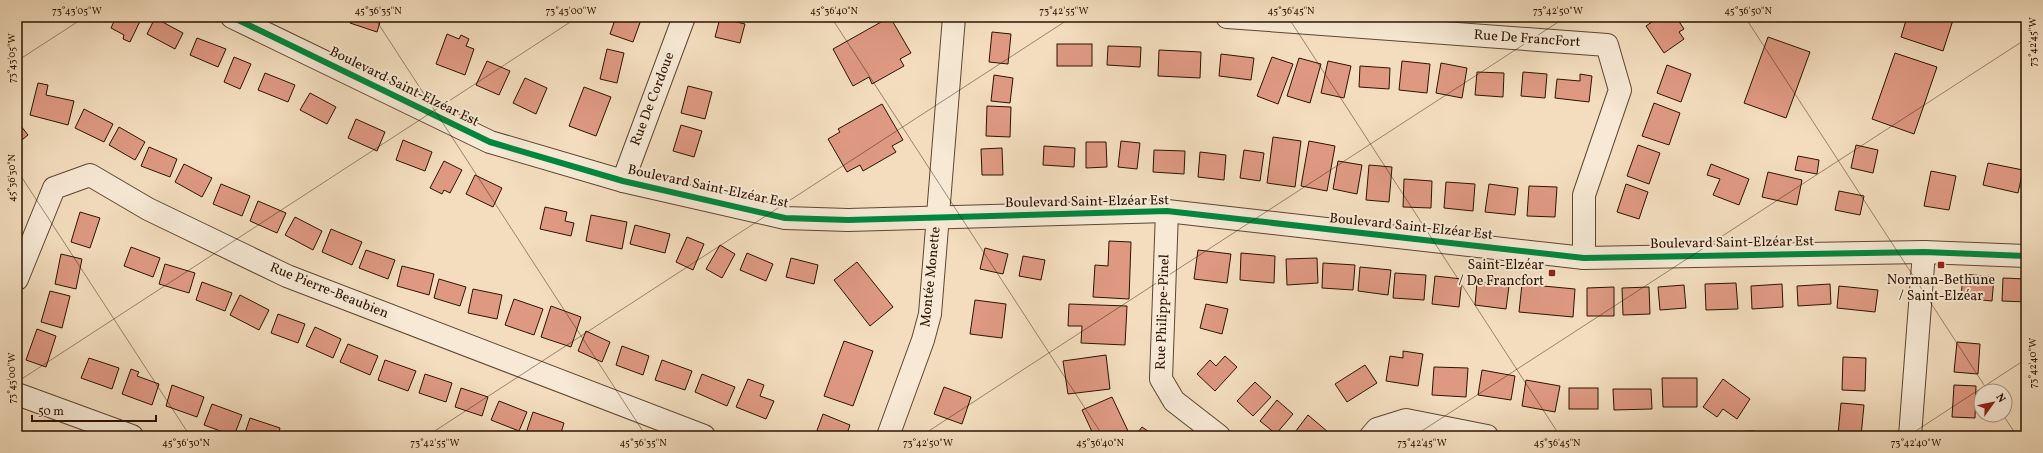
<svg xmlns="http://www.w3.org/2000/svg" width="2043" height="453" font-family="Vollkorn,serif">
	<rect width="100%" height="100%" fill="#f3ddbe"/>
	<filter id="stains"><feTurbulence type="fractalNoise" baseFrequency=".005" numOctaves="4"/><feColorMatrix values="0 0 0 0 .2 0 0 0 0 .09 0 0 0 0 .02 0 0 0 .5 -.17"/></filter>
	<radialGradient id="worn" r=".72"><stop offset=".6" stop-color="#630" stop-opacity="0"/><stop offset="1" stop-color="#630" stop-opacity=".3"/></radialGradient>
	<!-- building -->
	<g fill="#df9983" stroke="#2d1300">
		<polygon points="116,17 142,17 130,42 123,39 124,35 111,28"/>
		<polygon points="352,17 390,17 389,21 381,19 377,32 350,23"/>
		<polygon points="616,17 642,17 633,42 610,34"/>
		<polygon points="890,17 911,53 900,59 904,66 872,84 869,77 853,86 833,49"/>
		<polygon points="1659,17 1676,17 1684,29 1679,32 1684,39 1664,53 1646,26"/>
		<polygon points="1907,17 1954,17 1943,51 1901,37"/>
		<polygon points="155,18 183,33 175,49 147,34"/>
		<polygon points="720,18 745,24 740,43 715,37"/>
		<polygon points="992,32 1011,34 1008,64 989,62"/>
		<polygon points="447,34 459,39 461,35 469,39 466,46 474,49 465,75 436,64"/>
		<polygon points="1768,37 1810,52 1786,118 1744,103"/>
		<polygon points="197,38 226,49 218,67 190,55"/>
		<rect x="1057" y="44" width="35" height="22"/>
		<polygon points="1108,46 1141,47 1140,67 1107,65"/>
		<polygon points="607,49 624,53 617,83 600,79"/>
		<polygon points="1159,50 1201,52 1200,78 1158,76"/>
		<polygon points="1895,53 1937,67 1914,134 1872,119"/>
		<polygon points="1221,54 1254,58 1251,80 1219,76"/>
		<polygon points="234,57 251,64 240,89 224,82"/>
		<polygon points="1272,57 1293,64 1278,104 1257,96"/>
		<polygon points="1299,58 1321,64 1310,103 1287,96"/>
		<polygon points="487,61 510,71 499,95 476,85"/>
		<polygon points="1328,61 1351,66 1344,98 1321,93"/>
		<polygon points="1402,61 1430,64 1427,93 1399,90"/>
		<polygon points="1441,63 1467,68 1462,98 1436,93"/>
		<polygon points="1667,65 1691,74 1681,102 1657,93"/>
		<polygon points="1360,66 1390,68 1389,89 1359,87"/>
		<polygon points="1477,72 1504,73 1503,97 1475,95"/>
		<polygon points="1523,72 1547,74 1545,98 1521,96"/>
		<polygon points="265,73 295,85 288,102 258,90"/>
		<polygon points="1580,74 1592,76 1589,102 1555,98 1557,79 1580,81"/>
		<polygon points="994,75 1013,78 1010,103 991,101"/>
		<polygon points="525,78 547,88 536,114 513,103"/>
		<polygon points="38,83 48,85 46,95 74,101 68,125 30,115"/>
		<polygon points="688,86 712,92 705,119 681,113"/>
		<polygon points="584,87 611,97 596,136 569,126"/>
		<polygon points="310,93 336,107 327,124 300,110"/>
		<polygon points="1654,103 1680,113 1669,145 1642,136"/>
		<polygon points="882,104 903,140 892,146 896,152 863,171 860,165 847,172 828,139 840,132 838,129"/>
		<polygon points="987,106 1011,107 1010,137 986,136"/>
		<polygon points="84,109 113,124 104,142 75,128"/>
		<polygon points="356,119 385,132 377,151 348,138"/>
		<polygon points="17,121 28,135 17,144"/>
		<polygon points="681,125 702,131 694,157 673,151"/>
		<polygon points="119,127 145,142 135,160 109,145"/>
		<polygon points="1273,137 1301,141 1295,187 1267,183"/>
		<polygon points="403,140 432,152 425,171 396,160"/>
		<polygon points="1121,141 1140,143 1137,169 1118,167"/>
		<polygon points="1309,141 1335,146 1327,191 1301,186"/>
		<polygon points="1086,142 1106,142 1107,167 1086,168"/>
		<polygon points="1638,145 1660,153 1649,184 1627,176"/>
		<polygon points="1856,145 1878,150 1873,173 1851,168"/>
		<polygon points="1044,146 1075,148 1074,167 1043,165"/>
		<polygon points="149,147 177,159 170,177 141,166"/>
		<polygon points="1002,148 1003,175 982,175 981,149"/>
		<polygon points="1154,150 1185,151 1184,174 1153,172"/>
		<polygon points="1244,150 1264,153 1260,181 1240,178"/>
		<polygon points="1200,152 1226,155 1224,180 1198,177"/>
		<polygon points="1798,156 1819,160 1817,174 1795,170"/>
		<polygon points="444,161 462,170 450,193 444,190 442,194 430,188"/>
		<polygon points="1338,161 1362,165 1357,194 1333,189"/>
		<polygon points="1988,163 2023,170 2018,193 1983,185"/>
		<polygon points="184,164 212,178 202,197 175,182"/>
		<polygon points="1711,164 1749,179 1739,205 1713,195 1720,179 1707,175"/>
		<polygon points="1369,165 1392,167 1389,202 1366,200"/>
		<polygon points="1931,171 1956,176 1949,210 1924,206"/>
		<polygon points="1768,172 1802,180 1797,205 1762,197"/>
		<polygon points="475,175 502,188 493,207 466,194"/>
		<polygon points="1404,179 1432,181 1431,208 1403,207"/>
		<polygon points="1446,182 1475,184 1473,211 1444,208"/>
		<polygon points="221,184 250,196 242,216 213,204"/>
		<polygon points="1489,184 1518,188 1515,215 1485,212"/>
		<polygon points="1626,184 1648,192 1639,219 1617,212"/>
		<polygon points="1529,186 1557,187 1555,217 1527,216"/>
		<polygon points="1839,191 1864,196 1860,215 1835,210"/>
		<polygon points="258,201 286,213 277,233 250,221"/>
		<polygon points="545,207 567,212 565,221 574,223 571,236 540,229"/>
		<polygon points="80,212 100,218 90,248 71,242"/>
		<polygon points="591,215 627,222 622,249 586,241"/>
		<polygon points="295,217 322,231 313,250 285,235"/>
		<polygon points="635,225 670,234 665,253 630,244"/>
		<polygon points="331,229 362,242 352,265 322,252"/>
		<polygon points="687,237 704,244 693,270 676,262"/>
		<polygon points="1109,241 1131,242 1129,299 1093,297 1095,265 1108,266"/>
		<polygon points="720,245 735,254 722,278 706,269"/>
		<polygon points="131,247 160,258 153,277 124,266"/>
		<polygon points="985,248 1008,254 1003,274 980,269"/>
		<polygon points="366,250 395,260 388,279 359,268"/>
		<polygon points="1198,250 1231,254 1227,283 1194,279"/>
		<polygon points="747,253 773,264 766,281 740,270"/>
		<polygon points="1241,253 1275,256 1274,283 1240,280"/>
		<polygon points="61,254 82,259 76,289 55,284"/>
		<polygon points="1023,256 1045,260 1041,280 1019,276"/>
		<polygon points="791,258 818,265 814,284 786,277"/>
		<polygon points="1317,258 1318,283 1287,285 1286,259"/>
		<polygon points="857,262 893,307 870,326 834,280"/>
		<polygon points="1323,263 1355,265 1353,290 1322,288"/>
		<polygon points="165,264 195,273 189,293 159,284"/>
		<polygon points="402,266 434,274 429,295 397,286"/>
		<polygon points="1360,267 1391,270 1388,295 1358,291"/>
		<polygon points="1395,273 1426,275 1424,300 1393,298"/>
		<polygon points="1963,274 1994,277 1992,301 1961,298"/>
		<polygon points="1435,276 1462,279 1459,307 1432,304"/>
		<polygon points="2003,278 2026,279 2026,302 2002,301"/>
		<polygon points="439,279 466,287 460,306 434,298"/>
		<polygon points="202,282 232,293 225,311 196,300"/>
		<polygon points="1477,282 1509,286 1506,309 1475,305"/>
		<polygon points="1736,283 1738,309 1706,310 1705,284"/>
		<polygon points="1522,284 1575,289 1573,317 1519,312"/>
		<polygon points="1782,284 1783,307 1752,309 1751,286"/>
		<polygon points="1830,284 1831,304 1798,306 1797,286"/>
		<polygon points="1684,285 1686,308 1660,310 1658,287"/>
		<polygon points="1839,286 1878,290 1875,312 1837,308"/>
		<polygon points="1614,287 1614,316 1587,316 1587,288"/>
		<polygon points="1649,287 1650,314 1623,315 1622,288"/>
		<polygon points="473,289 502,295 497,319 468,313"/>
		<polygon points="50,291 70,296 62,328 41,322"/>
		<polygon points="240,295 269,310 259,330 230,315"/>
		<polygon points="514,299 543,309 534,335 505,325"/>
		<polygon points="975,300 1006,304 1002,338 970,334"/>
		<polygon points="1069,304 1127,306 1125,345 1081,343 1082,326 1068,326"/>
		<polygon points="1206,304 1228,309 1222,334 1200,328"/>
		<polygon points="551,306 581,317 571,347 541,337"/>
		<polygon points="278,314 305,324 298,343 271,333"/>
		<polygon points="315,327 341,339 333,358 306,346"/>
		<polygon points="37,329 56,336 46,367 26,360"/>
		<polygon points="586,331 610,342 602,362 578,351"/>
		<polygon points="844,341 873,351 853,406 824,396"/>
		<polygon points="1957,342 1980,344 1978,374 1954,372"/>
		<polygon points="348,344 378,356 370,375 340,362"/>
		<polygon points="622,346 649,356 643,375 616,365"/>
		<polygon points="1403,351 1423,354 1418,386 1386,381 1390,356 1403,358"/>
		<polygon points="1106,355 1110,389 1068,394 1063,361"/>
		<polygon points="1225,356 1237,367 1215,391 1197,374 1210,360 1216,366"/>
		<polygon points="1843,357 1866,358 1865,391 1842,390"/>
		<polygon points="89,358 119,368 112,389 81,378"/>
		<polygon points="385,360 416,371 408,391 378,380"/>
		<polygon points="662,360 692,371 685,390 655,380"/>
		<polygon points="1365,365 1377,383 1347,402 1335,384"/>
		<polygon points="1434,367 1468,368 1466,397 1432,395"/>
		<polygon points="131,369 139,372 137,376 159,384 152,405 122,394"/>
		<polygon points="1482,370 1515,376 1511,400 1478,395"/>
		<polygon points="425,374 452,383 446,402 419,393"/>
		<polygon points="702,374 735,387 727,406 695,392"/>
		<polygon points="1662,378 1697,378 1697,407 1663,407"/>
		<polygon points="748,379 764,385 760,396 774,401 766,419 736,407"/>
		<polygon points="1723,379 1750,399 1737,419 1723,409 1717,417 1703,407"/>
		<polygon points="1526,380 1560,386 1555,412 1522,406"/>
		<polygon points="1255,382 1271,397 1253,416 1237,401"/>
		<polygon points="172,385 204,397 197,417 166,406"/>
		<polygon points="1954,385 1976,386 1975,418 1952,417"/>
		<polygon points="944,387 971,397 962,424 934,414"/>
		<polygon points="461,388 488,397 482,416 455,407"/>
		<rect x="1569" y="388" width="29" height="21"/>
		<polygon points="1613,389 1651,389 1652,409 1614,410"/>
		<polygon points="1112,397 1128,431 1116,436 1094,436 1082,410"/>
		<polygon points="1277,400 1293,414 1276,434 1260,421"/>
		<polygon points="499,401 527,412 519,431 491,420"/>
		<polygon points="1841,403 1864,405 1861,436 1838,434"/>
		<polygon points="212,404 242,415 234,436 204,425"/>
		<polygon points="533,412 564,423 560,436 537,436 526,433"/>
		<polygon points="823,414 850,425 846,436 815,436"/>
		<polygon points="1308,415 1328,432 1324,436 1292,436"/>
		<polygon points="250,418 280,428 278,436 244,436"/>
		<polygon points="1142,427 1155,436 1135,436"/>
		<polygon points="1754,431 1754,436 1732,436 1732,432"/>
		<polygon points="1950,432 1973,435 1973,436 1950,436"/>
	</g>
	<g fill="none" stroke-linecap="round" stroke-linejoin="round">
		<!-- minor casing -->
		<g stroke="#5e4630" stroke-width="24">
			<g id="minor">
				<polyline points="232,17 490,142 623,181 785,218 848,220 1167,211 1584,258 1924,252 2026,256"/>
				<polyline points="1227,17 1607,45 1620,90 1584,195 1584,258"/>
				<polyline points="623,181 684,17"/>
				<polyline points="1167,211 1161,379 1174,401 1219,436"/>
				<polyline points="17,279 54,188 90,175 148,209 287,276 704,436"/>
				<polyline points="17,394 132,436"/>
				<polyline points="888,436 923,340 930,314 954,17"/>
				<polyline points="1371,436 1377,429 1406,420 1487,436"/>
				<polyline points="1910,436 1924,252"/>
			</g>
		</g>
		<!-- minor -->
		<use href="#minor" stroke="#f7e9d5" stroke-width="22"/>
		<!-- cycleway casing -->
		<g stroke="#f7e9d5" stroke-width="8">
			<polyline id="cycleway" points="232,17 490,142 623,181 785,218 848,220 1167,211 1584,258 1924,252 2026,256"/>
		</g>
		<!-- cycleway -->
		<use href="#cycleway" stroke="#00873e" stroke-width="6"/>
	</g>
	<!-- ticks -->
	<path fill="none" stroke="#2d1300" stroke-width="1" stroke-opacity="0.45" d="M374,17L646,436M831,17L1103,436M1288,17L1560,436M1745,17L1988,391M17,61L85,17M17,170L190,436M17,382L578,17M2003,415L2017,436M427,436L1072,17M921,436L1566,17M1414,436L2026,39M1908,436L2026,359"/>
	<!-- markers -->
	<g fill="#8f2418" stroke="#f7e9d5" stroke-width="1.5">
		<rect x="1937" y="261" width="8" height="8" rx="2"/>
		<rect x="1548" y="269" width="8" height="8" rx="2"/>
	</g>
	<g text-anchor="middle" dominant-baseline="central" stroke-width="4" stroke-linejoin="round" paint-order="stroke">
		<!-- street labels -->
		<g font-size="14" fill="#2d1300" stroke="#f7e9d5">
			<text transform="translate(1527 39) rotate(4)">Rue De FrancFort</text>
			<text transform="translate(404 87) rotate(26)">Boulevard Saint-Elzéar Est</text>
			<text transform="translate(653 99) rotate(-69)">Rue De Cordoue</text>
			<text transform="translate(708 187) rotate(12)">Boulevard Saint-Elzéar Est</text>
			<text transform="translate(1087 202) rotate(-1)">Boulevard Saint-Elzéar Est</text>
			<text transform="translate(1411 227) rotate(6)">Boulevard Saint-Elzéar Est</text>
			<text transform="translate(1732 243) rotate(-1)">Boulevard Saint-Elzéar Est</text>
			<text transform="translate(931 277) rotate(-84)">Montée Monette</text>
			<text transform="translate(329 291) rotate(22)">Rue Pierre-Beaubien</text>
			<text transform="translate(1163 312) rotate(-88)">Rue Philippe-Pinel</text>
		</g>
		<!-- poi labels -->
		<g font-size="14" fill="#2d1300" stroke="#f7e9d5" text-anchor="end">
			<text x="1544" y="265">Saint-Elzéar<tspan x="1544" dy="16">/ De Francfort</tspan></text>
			<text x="1941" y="280" text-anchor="middle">Norman-Bethune<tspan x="1941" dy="16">/ Saint-Elzéar</tspan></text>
		</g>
	</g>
	<!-- margin -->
	<rect width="2043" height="453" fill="none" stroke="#f3ddbe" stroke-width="44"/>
	<!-- north arrow -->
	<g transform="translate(1993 403) rotate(57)"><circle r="19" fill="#f7e9d5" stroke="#a69380"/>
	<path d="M0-3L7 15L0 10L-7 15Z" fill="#8f2418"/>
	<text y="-6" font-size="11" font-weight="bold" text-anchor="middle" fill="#2d1300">N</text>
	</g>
	<!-- scale -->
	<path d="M32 415v6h124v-6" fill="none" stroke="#2d1300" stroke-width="2"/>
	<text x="38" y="415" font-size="12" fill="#2d1300" stroke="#f7e9d5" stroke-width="3" paint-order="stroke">50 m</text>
	<rect x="22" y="22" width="1999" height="409" fill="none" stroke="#2d1300" stroke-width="1.5"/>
	<g font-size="10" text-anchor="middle" fill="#2d1300">
		<text x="77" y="14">73°43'05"W</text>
		<text x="378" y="14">45°36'35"N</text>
		<text x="571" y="14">73°43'00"W</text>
		<text x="834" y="14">45°36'40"N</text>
		<text x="1064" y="14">73°42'55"W</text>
		<text x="1291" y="14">45°36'45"N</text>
		<text x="1558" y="14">73°42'50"W</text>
		<text x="1748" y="14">45°36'50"N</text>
		<text transform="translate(2032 42) rotate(-90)" y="4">73°42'45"W</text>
		<text transform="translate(11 58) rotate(-90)" y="4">73°43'05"W</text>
		<text transform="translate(11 178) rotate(-90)" y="4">45°36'30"N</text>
		<text transform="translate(2032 363) rotate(-90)" y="4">73°42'40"W</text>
		<text transform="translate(11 378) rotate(-90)" y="4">73°43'00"W</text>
		<text x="186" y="446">45°36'30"N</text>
		<text x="435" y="446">73°42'55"W</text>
		<text x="643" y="446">45°36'35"N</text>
		<text x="928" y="446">73°42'50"W</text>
		<text x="1100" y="446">45°36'40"N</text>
		<text x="1422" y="446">73°42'45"W</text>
		<text x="1557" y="446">45°36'45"N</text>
		<text x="1916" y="446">73°42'40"W</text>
	</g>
	<rect width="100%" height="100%" filter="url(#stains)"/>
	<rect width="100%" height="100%" fill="url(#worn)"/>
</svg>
